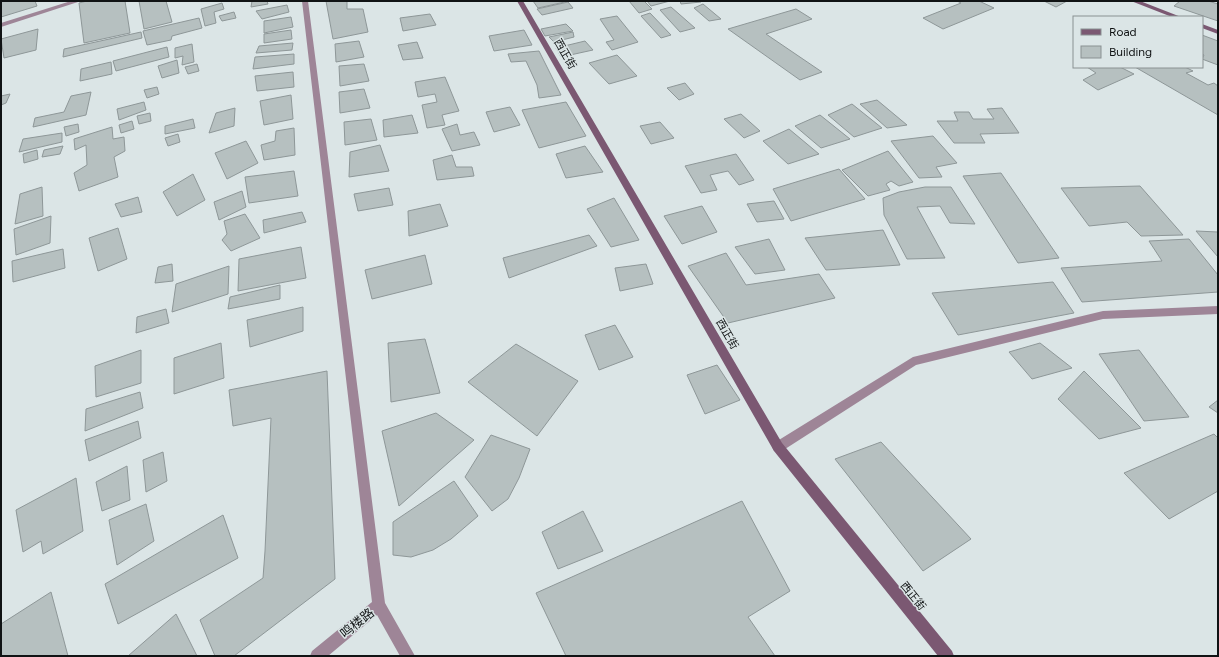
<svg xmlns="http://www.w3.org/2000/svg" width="1219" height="657" font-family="Figtree,'Noto Sans SC',sans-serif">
	<rect width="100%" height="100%" fill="#dbe5e6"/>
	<!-- building -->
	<g fill="#b6c0c0" stroke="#8e9798">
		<polygon points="1,1 35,1 37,6 1,17"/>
		<polygon points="87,1 125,1 130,33 84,43 79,3"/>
		<polygon points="139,1 166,1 172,22 144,29"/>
		<polygon points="252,1 267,1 268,4 251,7"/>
		<polygon points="326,1 347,1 347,9 363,9 368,32 333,39"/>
		<polygon points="533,1 569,1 538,8"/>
		<polygon points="629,1 644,1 652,9 639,13"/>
		<polygon points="647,1 670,1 651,6"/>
		<polygon points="680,1 700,1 701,2 681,4"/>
		<polygon points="957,1 979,1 994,8 943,29 923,18 961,3"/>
		<polygon points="1044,1 1067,1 1056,7"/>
		<polygon points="1180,1 1208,1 1218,4 1218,21 1174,6"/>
		<polygon points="568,2 573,8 542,15 537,9"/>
		<polygon points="222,3 224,9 214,12 216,23 205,26 201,9"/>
		<polygon points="703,4 721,19 709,21 694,8"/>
		<polygon points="287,5 289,12 262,19 256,11"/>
		<polygon points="671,7 695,28 680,32 660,10"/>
		<polygon points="796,9 812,19 766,34 822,72 800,80 728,29"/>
		<polygon points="234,12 236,18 222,21 219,16"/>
		<polygon points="650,13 671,35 661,38 641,16"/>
		<polygon points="430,14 436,25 403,31 400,18"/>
		<polygon points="617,16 638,42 612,50 606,42 614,40 600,19"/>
		<polygon points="291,17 293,27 264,33 264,21"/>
		<polygon points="199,18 202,28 172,36 171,40 147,45 143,31"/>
		<polygon points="566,24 573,31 545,36 541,29"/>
		<polygon points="38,29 36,50 4,58 1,39"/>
		<polygon points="291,30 292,39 264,43 264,34"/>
		<polygon points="524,30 532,45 494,51 489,36"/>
		<polygon points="141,32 142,38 63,57 64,49"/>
		<polygon points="573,32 574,37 554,42 549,37"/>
		<polygon points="1202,35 1218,41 1218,65 1202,59 1204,55 1202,54"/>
		<polygon points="359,41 364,57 336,62 335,44"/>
		<polygon points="585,41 593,50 561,57 556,48"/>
		<polygon points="417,42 423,58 403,60 398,45"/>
		<polygon points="293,43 292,50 256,53 259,46"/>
		<polygon points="192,44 194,62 182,65 183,56 175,58 175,48"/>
		<polygon points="167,47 169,57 116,71 113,61"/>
		<polygon points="539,51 561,95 539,98 537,85 526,61 511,62 508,54"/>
		<polygon points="294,54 294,64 253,69 255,57"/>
		<polygon points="617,55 637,76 609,84 589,63"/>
		<polygon points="177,60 179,73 162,78 158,66"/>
		<polygon points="111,62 112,74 80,81 81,69"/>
		<polygon points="197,64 199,71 188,74 185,67"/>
		<polygon points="364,64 369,81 340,86 339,66"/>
		<polygon points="1087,67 1120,67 1134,74 1098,90 1083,80 1096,73"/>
		<polygon points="1135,67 1185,67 1193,71 1186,73 1208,85 1214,83 1218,86 1218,115"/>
		<polygon points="293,72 294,87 257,91 255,76"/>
		<polygon points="445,77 459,111 442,115 445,125 427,128 422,105 437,102 435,94 418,97 415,82"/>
		<polygon points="685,83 694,94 679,100 667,88"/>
		<polygon points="157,87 159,94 147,98 144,90"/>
		<polygon points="364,89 370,108 340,113 339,92"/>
		<polygon points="91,92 86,115 33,127 35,118 64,112 71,96"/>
		<polygon points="10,94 6,103 1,105 1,96"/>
		<polygon points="291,95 293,119 264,125 260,101"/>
		<polygon points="877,100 907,125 887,128 860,104"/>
		<polygon points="144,102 146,110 119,120 117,109"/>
		<polygon points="566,102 586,136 539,148 522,110"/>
		<polygon points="852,104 882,128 854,137 828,115"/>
		<polygon points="510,107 520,125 494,132 486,112"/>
		<polygon points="235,108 234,126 209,133 216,113"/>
		<polygon points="1002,108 1019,133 980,134 985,143 954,143 937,121 958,121 954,112 969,112 973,119 994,119 987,109"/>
		<polygon points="150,113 151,121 139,124 137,116"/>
		<polygon points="741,114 760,131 744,138 724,119"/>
		<polygon points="412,115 418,133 384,137 383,120"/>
		<polygon points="820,115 850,139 821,148 795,126"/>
		<polygon points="193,119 195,128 165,134 165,126"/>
		<polygon points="371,119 377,140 345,145 344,122"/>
		<polygon points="132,121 134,129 121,133 119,125"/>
		<polygon points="660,122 674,138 651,144 640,126"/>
		<polygon points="78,124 79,132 66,136 64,127"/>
		<polygon points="457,124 460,135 474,132 480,145 452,151 442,129"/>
		<polygon points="112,127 113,139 124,137 125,151 114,157 118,177 79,191 74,173 87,165 86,145 75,150 74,139"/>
		<polygon points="294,128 295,155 264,160 261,145 275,141 276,131"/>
		<polygon points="789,129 819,154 788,164 763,141"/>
		<polygon points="62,133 62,142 19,152 23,139"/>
		<polygon points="178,134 180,142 168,146 165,138"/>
		<polygon points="933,136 957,163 936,167 942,177 919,178 891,141"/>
		<polygon points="246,141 258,163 227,179 215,153"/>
		<polygon points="380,145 389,171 349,177 350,152"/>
		<polygon points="63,146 60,154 42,157 44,150"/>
		<polygon points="585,146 603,172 566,178 556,154"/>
		<polygon points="37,150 38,159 24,163 23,154"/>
		<polygon points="888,151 913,182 899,186 891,181 886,184 890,190 868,196 842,170"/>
		<polygon points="736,154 754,180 739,185 728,171 710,175 717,190 701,193 685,166"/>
		<polygon points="452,155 456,167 472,167 474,176 437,180 433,160"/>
		<polygon points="839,169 865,199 791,221 773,189"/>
		<polygon points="294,171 298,196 249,203 245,177"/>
		<polygon points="1001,173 1059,258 1018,263 963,176"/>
		<polygon points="193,174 205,200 177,216 163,192"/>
		<polygon points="1140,186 1183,235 1141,236 1127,222 1089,226 1061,188"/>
		<polygon points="42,187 43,216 15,224 20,194"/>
		<polygon points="925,187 951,187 975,224 950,223 940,206 917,207 945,258 907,259 884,215 883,198 899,192"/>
		<polygon points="389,188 393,205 358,211 354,194"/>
		<polygon points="242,191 246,207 219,220 214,202"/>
		<polygon points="138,197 142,212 121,217 115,204"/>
		<polygon points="614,198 639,240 611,247 587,209"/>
		<polygon points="774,201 784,219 757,222 747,204"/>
		<polygon points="440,204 448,226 409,236 408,211"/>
		<polygon points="702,206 717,232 682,244 664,216"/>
		<polygon points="302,212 306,222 264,233 263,220"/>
		<polygon points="245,214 260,238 231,251 222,240 227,234 224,221"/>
		<polygon points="51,216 50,243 16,255 14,229"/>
		<polygon points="118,228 127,259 98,271 89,238"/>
		<polygon points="883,230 900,265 826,270 805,238"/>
		<polygon points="1196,231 1218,232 1218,257"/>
		<polygon points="589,235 597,246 509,278 503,258"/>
		<polygon points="769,239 785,270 755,274 735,247"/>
		<polygon points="1189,239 1218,275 1218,292 1082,302 1061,268 1162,261 1149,241"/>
		<polygon points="301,247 306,278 238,291 239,259"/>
		<polygon points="63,249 65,268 13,282 12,261"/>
		<polygon points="726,253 746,285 819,274 835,298 728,323 688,266"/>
		<polygon points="425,255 432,284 372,299 365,270"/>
		<polygon points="172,264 173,281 155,283 158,267"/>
		<polygon points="646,264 653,284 620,291 615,268"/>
		<polygon points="229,266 228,294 172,312 176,284"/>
		<polygon points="1053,282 1074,313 958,335 932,293"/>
		<polygon points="280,285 280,299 228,309 230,297"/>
		<polygon points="303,307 303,331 250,347 247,320"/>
		<polygon points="166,309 169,323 136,333 137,317"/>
		<polygon points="615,325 633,357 599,370 585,335"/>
		<polygon points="425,339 440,393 391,402 388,343"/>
		<polygon points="221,343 224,378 174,394 174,358"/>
		<polygon points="1040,343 1072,368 1032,379 1009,352"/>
		<polygon points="516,344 578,381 537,436 468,382"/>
		<polygon points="141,350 141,383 96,397 95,366"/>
		<polygon points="1139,350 1189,417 1144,421 1099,354"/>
		<polygon points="717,365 740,400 705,414 687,375"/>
		<polygon points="327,371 335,579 234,656 215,656 200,620 263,578 265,551 271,418 233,426 229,390"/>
		<polygon points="1084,371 1141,428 1099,439 1058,399"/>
		<polygon points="140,392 143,408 85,431 86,409"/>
		<polygon points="1218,400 1218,413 1209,407"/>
		<polygon points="436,413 474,440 399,506 382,431"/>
		<polygon points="138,421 141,438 89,461 85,440"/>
		<polygon points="1214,434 1218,438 1218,491 1169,519 1124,473"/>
		<polygon points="491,435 530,449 519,478 508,499 492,511 465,477"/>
		<polygon points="881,442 971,539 923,571 835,459"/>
		<polygon points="163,452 167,481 146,492 143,460"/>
		<polygon points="127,466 130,500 102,511 96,482"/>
		<polygon points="76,478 83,531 43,554 41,541 23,552 16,510"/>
		<polygon points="454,481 478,516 451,539 433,550 411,557 393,555 393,522"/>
		<polygon points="742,501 790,591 748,617 775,656 566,656 536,593"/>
		<polygon points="146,504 154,541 117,565 109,520"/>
		<polygon points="583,511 603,551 558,569 542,532"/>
		<polygon points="223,515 238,558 118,624 105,584"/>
		<polygon points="51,592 68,656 1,656 1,624"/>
		<polygon points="176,614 197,656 128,656"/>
	</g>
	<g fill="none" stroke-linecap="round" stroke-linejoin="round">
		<!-- lane -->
		<polygon fill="#9e8597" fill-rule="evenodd" points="71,1 81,1 1,27 1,23"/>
		<!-- street -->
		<g fill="#9e8597" fill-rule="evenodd">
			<polygon points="302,1 308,1 385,603 415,656 400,656 377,615 328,656 310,656 312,651 372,602"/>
			<polygon points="1218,306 1218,314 1103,319 916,365 782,451 778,452 774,451 772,447 774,443 913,357 1103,311"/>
		</g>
		<!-- secondary -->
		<g fill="#7b5872" fill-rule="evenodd">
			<polygon points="517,1 523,1 782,443 952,651 954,656 938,656 774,451"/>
			<polygon points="1131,1 1140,1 1181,17 1172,17"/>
			<polygon points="1202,24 1218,30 1218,34 1202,28"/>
		</g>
	</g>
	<g text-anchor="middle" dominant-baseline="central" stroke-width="3" stroke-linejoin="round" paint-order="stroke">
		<!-- street labels -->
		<g font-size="11" fill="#101314" stroke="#dbe5e6">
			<text transform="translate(565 54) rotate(60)">西正街</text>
			<text transform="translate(727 334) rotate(60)">西正街</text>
			<text transform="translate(913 596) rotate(51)">西正街</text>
		</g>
		<!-- near-street labels -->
		<g font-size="13" fill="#101314" stroke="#dbe5e6">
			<text transform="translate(357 623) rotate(-39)">鸣楼路</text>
		</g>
	</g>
	<!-- border -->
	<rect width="1219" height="657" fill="none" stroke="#101314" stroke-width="4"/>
	<!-- legend -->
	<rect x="1073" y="16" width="130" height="52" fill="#dbe5e6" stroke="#8a9192"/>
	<rect x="1081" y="29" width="20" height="6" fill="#7b5872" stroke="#8a9192"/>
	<text x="1109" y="36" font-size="12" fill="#101314">Road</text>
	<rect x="1081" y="46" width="20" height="12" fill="#b6c0c0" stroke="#8a9192"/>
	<text x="1109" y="56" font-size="12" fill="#101314">Building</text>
</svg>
